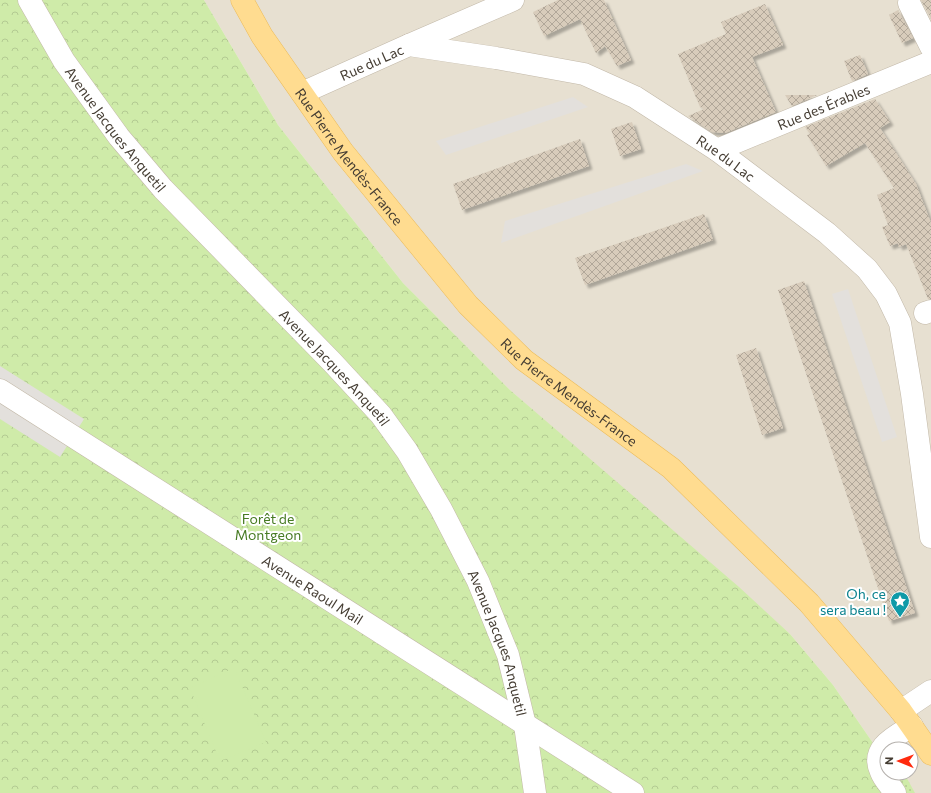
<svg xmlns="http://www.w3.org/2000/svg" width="931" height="793" font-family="Commissioner,sans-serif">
	<defs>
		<pattern id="grass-dots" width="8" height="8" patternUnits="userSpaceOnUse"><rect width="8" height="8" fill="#cfeba9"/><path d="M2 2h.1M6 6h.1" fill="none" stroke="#b3ca92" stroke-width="1.8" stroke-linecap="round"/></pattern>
		<pattern id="park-crowns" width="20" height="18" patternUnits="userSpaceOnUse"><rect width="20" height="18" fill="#cfeba9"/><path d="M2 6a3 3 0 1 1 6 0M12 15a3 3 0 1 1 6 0" fill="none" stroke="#b3ca92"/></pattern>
		<pattern id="building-cross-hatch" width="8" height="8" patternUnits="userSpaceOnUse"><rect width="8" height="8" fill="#d8ccbb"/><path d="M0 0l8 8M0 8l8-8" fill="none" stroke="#b1a799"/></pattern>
		<filter id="shadow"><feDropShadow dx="3.5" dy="3.5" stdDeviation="1" flood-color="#0004"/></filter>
	</defs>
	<rect width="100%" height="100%" fill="#f3eee3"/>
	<!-- residential -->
	<path fill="#e7e0d1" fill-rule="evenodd" d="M204,0H931V793H882L884,759L833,685L790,634L510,390L403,283L278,125ZM887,749H911V773H887Z"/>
	<!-- grass -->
	<polygon fill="url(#grass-dots)" points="889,773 904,773 915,793 905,793"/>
	<!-- park -->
	<polygon fill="url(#park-crowns)" points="0,0 204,0 278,125 403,283 510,390 739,587 790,634 833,685 884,759 882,793 0,793"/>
	<!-- pitch -->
	<polygon fill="#cfeba9" points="234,668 266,742 220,761 190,688"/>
	<!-- parking -->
	<g fill="#e3e0dc">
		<polygon points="573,97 588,107 446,155 436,141"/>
		<polygon points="686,164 703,171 501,243 505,221"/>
		<polygon points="848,289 897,437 882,442 832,294"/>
		<polygon points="0,366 84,419 60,457 0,419"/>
	</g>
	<!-- building -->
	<g fill="url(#building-cross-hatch)" filter="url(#shadow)">
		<polygon points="558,0 604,0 631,60 617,66 605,46 596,53 580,19 544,36 533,12"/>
		<polygon points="921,0 931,0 931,19"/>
		<polygon points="765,4 783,45 752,57 776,112 725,133 712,132 688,116 704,109 700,107 678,54 726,34 721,22"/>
		<polygon points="898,10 913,38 902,43 889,15"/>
		<polygon points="860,55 868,74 852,81 844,61"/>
		<polygon points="785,95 817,95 792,106"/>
		<polygon points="875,99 890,122 880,128 916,184 931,223 931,299 928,299 906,244 899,247 898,243 890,246 882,227 888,225 877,195 894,188 865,143 826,166 807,135 810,134 805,127"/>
		<polygon points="632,122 641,149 620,156 611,129"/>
		<polygon points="580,139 589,166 462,210 453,184"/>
		<polygon points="704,214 713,240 585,285 575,258"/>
		<polygon points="804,281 915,613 889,621 778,290"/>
		<polygon points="756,348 783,428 762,435 736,355"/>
	</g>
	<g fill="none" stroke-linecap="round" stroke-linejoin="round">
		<!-- minor casing -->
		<g stroke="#c2b8a8" stroke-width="23">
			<g id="minor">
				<path id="s1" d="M29,0L64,61L119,137L163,189L332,362L381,415L407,451L441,509L478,581L508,655L525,725L535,793"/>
				<polyline points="909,3 931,47"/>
				<polyline points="409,45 513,0"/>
				<path id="s2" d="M302,93L409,45L496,58L584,74L635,97L717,150L827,233L867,269L886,294L900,323L912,394L931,537"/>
				<path id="s3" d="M717,150L931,62"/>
				<polyline points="925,313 931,311"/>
				<path id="s4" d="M0,390L633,793"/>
				<polyline points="901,711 931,691"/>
				<path d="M895,793C891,786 884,780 881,772C870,748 894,737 912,726"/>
			</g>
		</g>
		<!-- major casing -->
		<g stroke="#ecbb59" stroke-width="23">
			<g id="major">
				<path id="s5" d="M242,0L262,36L343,152L468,305L524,360L671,468L809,603L901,711L931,754"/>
			</g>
		</g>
		<!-- minor -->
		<use href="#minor" stroke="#fff" stroke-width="22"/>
		<!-- major -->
		<use href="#major" stroke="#ffdc90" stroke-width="22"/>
	</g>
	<!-- icons -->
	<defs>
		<g id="sight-pin" transform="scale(1)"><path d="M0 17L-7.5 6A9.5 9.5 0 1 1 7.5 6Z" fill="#0f9aa8" stroke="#fff"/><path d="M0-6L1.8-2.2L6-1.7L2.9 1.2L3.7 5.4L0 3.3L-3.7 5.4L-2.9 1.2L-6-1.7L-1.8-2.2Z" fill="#fff"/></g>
	</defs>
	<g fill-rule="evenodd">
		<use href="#sight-pin" x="900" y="601"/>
	</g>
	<g text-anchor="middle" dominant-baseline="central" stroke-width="4" stroke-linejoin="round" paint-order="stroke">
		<!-- street labels -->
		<g font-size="14" fill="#453d33" stroke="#fff">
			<text stroke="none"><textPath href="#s2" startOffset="76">Rue du Lac</textPath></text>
			<text stroke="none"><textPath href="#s3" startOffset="115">Rue des Érables</textPath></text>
			<text stroke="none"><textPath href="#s1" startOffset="156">Avenue Jacques Anquetil</textPath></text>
			<text stroke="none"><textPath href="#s5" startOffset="190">Rue Pierre Mendès-France</textPath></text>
			<text stroke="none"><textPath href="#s2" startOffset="460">Rue du Lac</textPath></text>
			<text stroke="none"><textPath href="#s1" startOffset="480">Avenue Jacques Anquetil</textPath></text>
			<text stroke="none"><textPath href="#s5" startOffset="514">Rue Pierre Mendès-France</textPath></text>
			<text stroke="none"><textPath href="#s4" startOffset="371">Avenue Raoul Mail</textPath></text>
			<text stroke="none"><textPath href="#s1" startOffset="804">Avenue Jacques Anquetil</textPath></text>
		</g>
		<!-- park labels -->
		<g font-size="14" fill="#477b23" stroke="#fff">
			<text x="268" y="518">Forêt de<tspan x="268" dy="16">Montgeon</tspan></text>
		</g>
		<!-- culture labels -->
		<g font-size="14" fill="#0d838f" stroke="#fff" text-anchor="end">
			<text x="886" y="593">Oh, ce<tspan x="886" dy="16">sera beau !</tspan></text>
		</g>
	</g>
	<!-- north arrow -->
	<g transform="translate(899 761) rotate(271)"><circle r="19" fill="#ffffff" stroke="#b5b1ad"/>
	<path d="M0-3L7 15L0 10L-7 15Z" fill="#ff2a0e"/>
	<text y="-6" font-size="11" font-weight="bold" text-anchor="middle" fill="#453d33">N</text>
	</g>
</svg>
